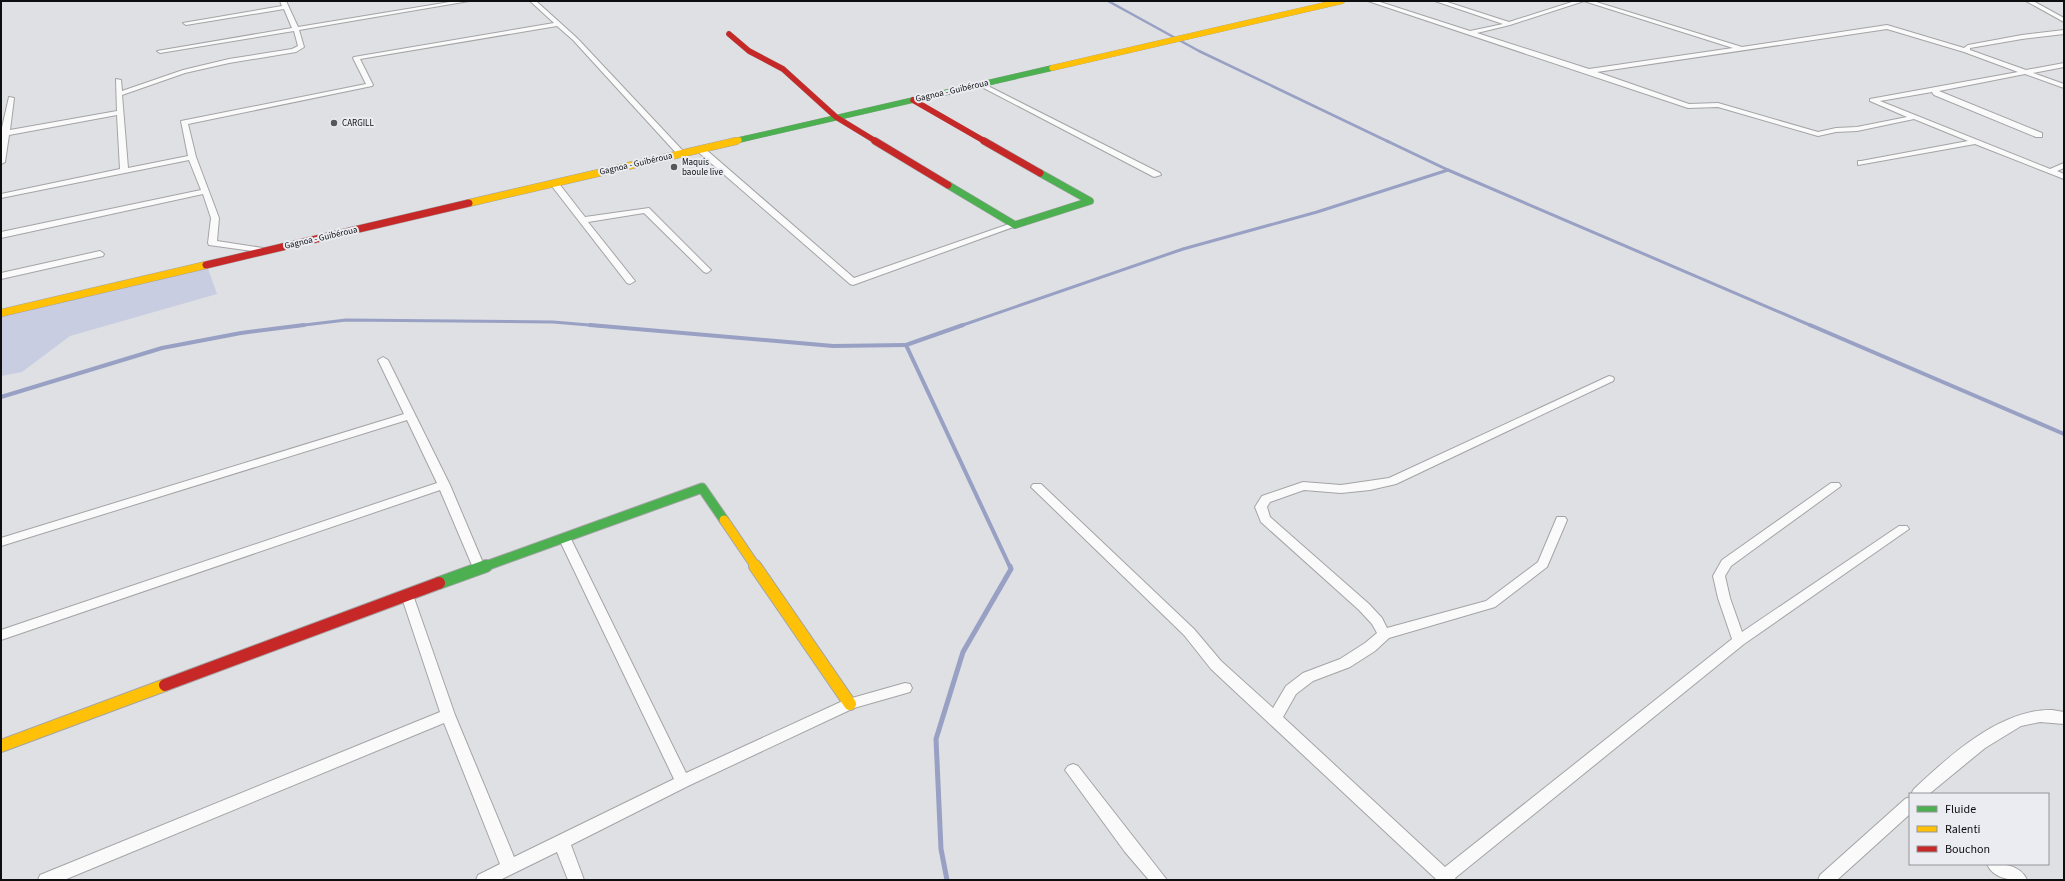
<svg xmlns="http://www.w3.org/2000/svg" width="2065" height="881" font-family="'Source Sans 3',sans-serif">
	<rect width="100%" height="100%" fill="#dfe0e3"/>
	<!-- green -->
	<polygon fill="#c8cde2" points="207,266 217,294 70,336 22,372 1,376 1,314"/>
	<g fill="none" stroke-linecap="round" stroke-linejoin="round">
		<!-- stream-far3 -->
		<polyline stroke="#98a0c4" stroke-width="2.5" points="1108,1 1199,51 1389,142"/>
		<!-- stream-far2 -->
		<g stroke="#98a0c4" stroke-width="3">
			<polyline points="1387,141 1448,170 1812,326"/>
			<polyline points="296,326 346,320 553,322 601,326"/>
			<polyline points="960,326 1183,249 1317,212 1448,170"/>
		</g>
		<!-- stream-far1 -->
		<g stroke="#98a0c4" stroke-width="4">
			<polyline points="590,325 833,346 906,345"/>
			<polyline points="963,325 906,345 1010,567"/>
			<polyline points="1810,325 2064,434"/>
			<polyline points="1,397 162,348 241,333 304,325"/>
		</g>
		<!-- stream -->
		<polyline stroke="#98a0c4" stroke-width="5" points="947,880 941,849 936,739 963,652 1011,569 1010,566"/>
		<!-- street casing -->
		<g stroke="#a4a4a6" stroke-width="2">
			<g id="street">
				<polygon points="280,1 286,1 298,27 456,1 469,1 299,30 304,47 296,52 229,63 185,73 122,95 128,168 188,156 181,121 366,84 353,58 354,57 554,23 530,1 536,1 577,38 685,153 678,155 573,40 557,26 360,59 373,85 372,86 188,124 196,157 219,218 217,241 263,248 267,251 266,253 209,245 208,243 211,218 203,194 1,238 1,232 201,190 189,160 1,198 1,194 120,169 117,115 9,135 5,162 1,164 1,132 9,97 14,98 10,130 117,111 116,79 121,80 122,91 183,70 229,59 292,49 298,46 294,31 160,53 157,51 292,28 284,9 186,25 183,23 282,6"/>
				<path d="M1368,1H1377L1470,31L1503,24L1435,1H1444L1509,22L1575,1H1584L1510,25L1477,33L1589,69L1733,48L1584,1H1593L1742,47L1887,25L1964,48L1968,45L2022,35L2064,30V34L2022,39L1970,48V50L2026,70L2064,63V67L2033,73L2064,84V88L2025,74L1939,91L2042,133V137H2036L1934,95L1932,92L1880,101L2050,169L2064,163V168L2057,171L2064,174V179L1975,144L1858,165V161H1861L1968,141L1914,119L1857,131L1836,132L1818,136L1718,107L1688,108ZM1887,29L1964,52L2018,72L1870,99V101L1907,117L1857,127L1836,128L1818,132L1718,103L1689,104L1597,72Z"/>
				<polygon points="2026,1 2033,1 2064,18 2064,22"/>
				<polygon points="980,82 1160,173 1161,175 1154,177 978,85 977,84"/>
				<polygon points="697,147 703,147 854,278 1012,223 1015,222 1019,225 853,285 850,284 697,151"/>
				<polygon points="551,181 557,181 585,217 649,208 711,270 707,273 704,272 644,213 588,222 635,281 630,284 627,283 551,185"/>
				<polygon points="100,251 104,254 103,256 1,279 1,273"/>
				<polygon points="383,357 388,360 450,485 486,570 484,573 476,573 474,570 440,490 1,640 1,630 437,483 407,420 1,546 1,538 404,414 378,360"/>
				<polygon points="1609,376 1613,377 1614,379 1613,381 1396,484 1370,490 1341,493 1304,490 1270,502 1267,507 1270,517 1369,604 1382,618 1387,628 1486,601 1538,562 1557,517 1565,517 1567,520 1547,567 1495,607 1389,638 1375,651 1350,667 1313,681 1296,694 1283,717 1445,867 1732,639 1718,598 1713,576 1722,560 1831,483 1839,483 1841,486 1731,566 1725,576 1730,598 1742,632 1899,526 1907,526 1909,529 1744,644 1455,878 1456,880 1437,880 1211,669 1184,635 1031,487 1033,484 1041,484 1194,629 1221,661 1273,708 1286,686 1303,673 1340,659 1365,643 1377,633 1372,624 1359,610 1261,522 1255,507 1262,496 1303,482 1341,485 1389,478"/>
				<polygon points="565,535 569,536 571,539 686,773 845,700 905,683 910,684 912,688 910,692 854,708 688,786 571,845 584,880 568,880 557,852 500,880 476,880 478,875 500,864 444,723 64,880 38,880 40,875 440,712 401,595 402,592 412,592 413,595 455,715 514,857 674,779 559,539 561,536"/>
				<path d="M2052,710L2064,712V724L2040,722L2021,726L1985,748L1929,794H1911L1914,789C1949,756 2000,709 2052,710Z"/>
				<polygon points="1073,764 1078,766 1167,880 1149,880 1125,852 1068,774 1065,770 1068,766"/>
				<polygon points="1910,797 1910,814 1837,880 1818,880 1820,875 1905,799"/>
				<path d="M1987,864C2002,864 2020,864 2027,880C2012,880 1994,880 1987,864Z"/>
			</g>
		</g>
		<!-- fast-far3 casing -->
		<g stroke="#a4a4a6" stroke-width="6">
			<polyline id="fast-far3" points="739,140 1052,68"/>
		</g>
		<!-- fast-far2 casing -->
		<g stroke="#a4a4a6" stroke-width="8">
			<polyline id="fast-far2" points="948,185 1015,225 1090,201 1040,173"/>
		</g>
		<!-- fast-far1 casing -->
		<g stroke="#a4a4a6" stroke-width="11">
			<polyline id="fast-far1" points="483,567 702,488 724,520"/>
		</g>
		<!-- fast casing -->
		<g stroke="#a4a4a6" stroke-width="14">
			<polyline id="fast" points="439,583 486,566"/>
		</g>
		<!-- slow-far3 casing -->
		<g stroke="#a4a4a6" stroke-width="6">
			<g id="slow-far3">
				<polyline points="1052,68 1342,1"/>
				<polyline points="732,142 739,140"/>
			</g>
		</g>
		<!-- slow-far2 casing -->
		<g stroke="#a4a4a6" stroke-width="8">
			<g id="slow-far2">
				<polyline points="469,203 736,141"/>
				<polyline points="1,313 206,265"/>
			</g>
		</g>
		<!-- slow-far1 casing -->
		<g stroke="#a4a4a6" stroke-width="11">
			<polyline id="slow-far1" points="724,520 756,567"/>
		</g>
		<!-- slow casing -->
		<g stroke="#a4a4a6" stroke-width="14">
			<g id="slow">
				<polyline points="755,566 850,704"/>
				<polyline points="1,746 165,685"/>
			</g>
		</g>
		<!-- jam-far2 casing -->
		<g stroke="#a4a4a6" stroke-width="6">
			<g id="jam-far2">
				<polyline points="729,34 749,51 783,69 836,117 877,142"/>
				<polyline points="913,100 986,142"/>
			</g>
		</g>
		<!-- jam-far1 casing -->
		<g stroke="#a4a4a6" stroke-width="8">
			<g id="jam-far1">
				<polyline points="875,141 948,185"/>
				<polyline points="984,141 1040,173"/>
				<polyline points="206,265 469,203"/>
			</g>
		</g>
		<!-- jam casing -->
		<g stroke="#a4a4a6" stroke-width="14">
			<polyline id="jam" points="165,685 439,583"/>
		</g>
		<!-- street -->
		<use href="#street" fill="#fafafb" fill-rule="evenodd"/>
		<!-- fast-far3 -->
		<use href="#fast-far3" stroke="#4caf50" stroke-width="5.5"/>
		<!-- fast-far2 -->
		<use href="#fast-far2" stroke="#4caf50" stroke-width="7"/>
		<!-- fast-far1 -->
		<use href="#fast-far1" stroke="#4caf50" stroke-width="9"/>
		<!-- fast -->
		<use href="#fast" stroke="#4caf50" stroke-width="12"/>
		<!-- slow-far3 -->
		<use href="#slow-far3" stroke="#ffc107" stroke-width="5.5"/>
		<!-- slow-far2 -->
		<use href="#slow-far2" stroke="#ffc107" stroke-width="7"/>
		<!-- slow-far1 -->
		<use href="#slow-far1" stroke="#ffc107" stroke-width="9"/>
		<!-- slow -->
		<use href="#slow" stroke="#ffc107" stroke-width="12"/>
		<!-- jam-far2 -->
		<use href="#jam-far2" stroke="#c62828" stroke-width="5.5"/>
		<!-- jam-far1 -->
		<use href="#jam-far1" stroke="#c62828" stroke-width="7"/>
		<!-- jam -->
		<use href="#jam" stroke="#c62828" stroke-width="12"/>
	</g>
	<!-- markers -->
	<g fill="#56585a" stroke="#ebecf2" stroke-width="1.5">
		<circle cx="334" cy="123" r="4"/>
		<circle cx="674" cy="167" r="4"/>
	</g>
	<g text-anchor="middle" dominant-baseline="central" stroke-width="4" stroke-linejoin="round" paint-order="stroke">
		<!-- far-street labels -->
		<g font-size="9" fill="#0d0e10" stroke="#ebecf2">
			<text transform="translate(952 91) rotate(-13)">Gagnoa - Guibéroua</text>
			<text transform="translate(636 164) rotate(-13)">Gagnoa - Guibéroua</text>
			<text transform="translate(321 238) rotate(-13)">Gagnoa - Guibéroua</text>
		</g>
		<!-- far-poi labels -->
		<g font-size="9" fill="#0d0e10" stroke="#ebecf2" text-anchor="start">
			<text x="342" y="123">CARGILL</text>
			<text x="682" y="162">Maquis<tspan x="682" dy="10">baoule live</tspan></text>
		</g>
	</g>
	<!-- border -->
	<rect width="2065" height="881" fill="none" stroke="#0d0e10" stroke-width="4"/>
	<!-- legend -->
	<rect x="1909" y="793" width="140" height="72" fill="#ebecf2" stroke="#929398"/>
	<rect x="1917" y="806" width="20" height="6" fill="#4caf50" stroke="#929398"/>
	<text x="1945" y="813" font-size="12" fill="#0d0e10">Fluide</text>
	<rect x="1917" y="826" width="20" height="6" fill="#ffc107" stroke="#929398"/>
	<text x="1945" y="833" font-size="12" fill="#0d0e10">Ralenti</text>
	<rect x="1917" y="846" width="20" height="6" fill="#c62828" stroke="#929398"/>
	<text x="1945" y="853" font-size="12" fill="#0d0e10">Bouchon</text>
</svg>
